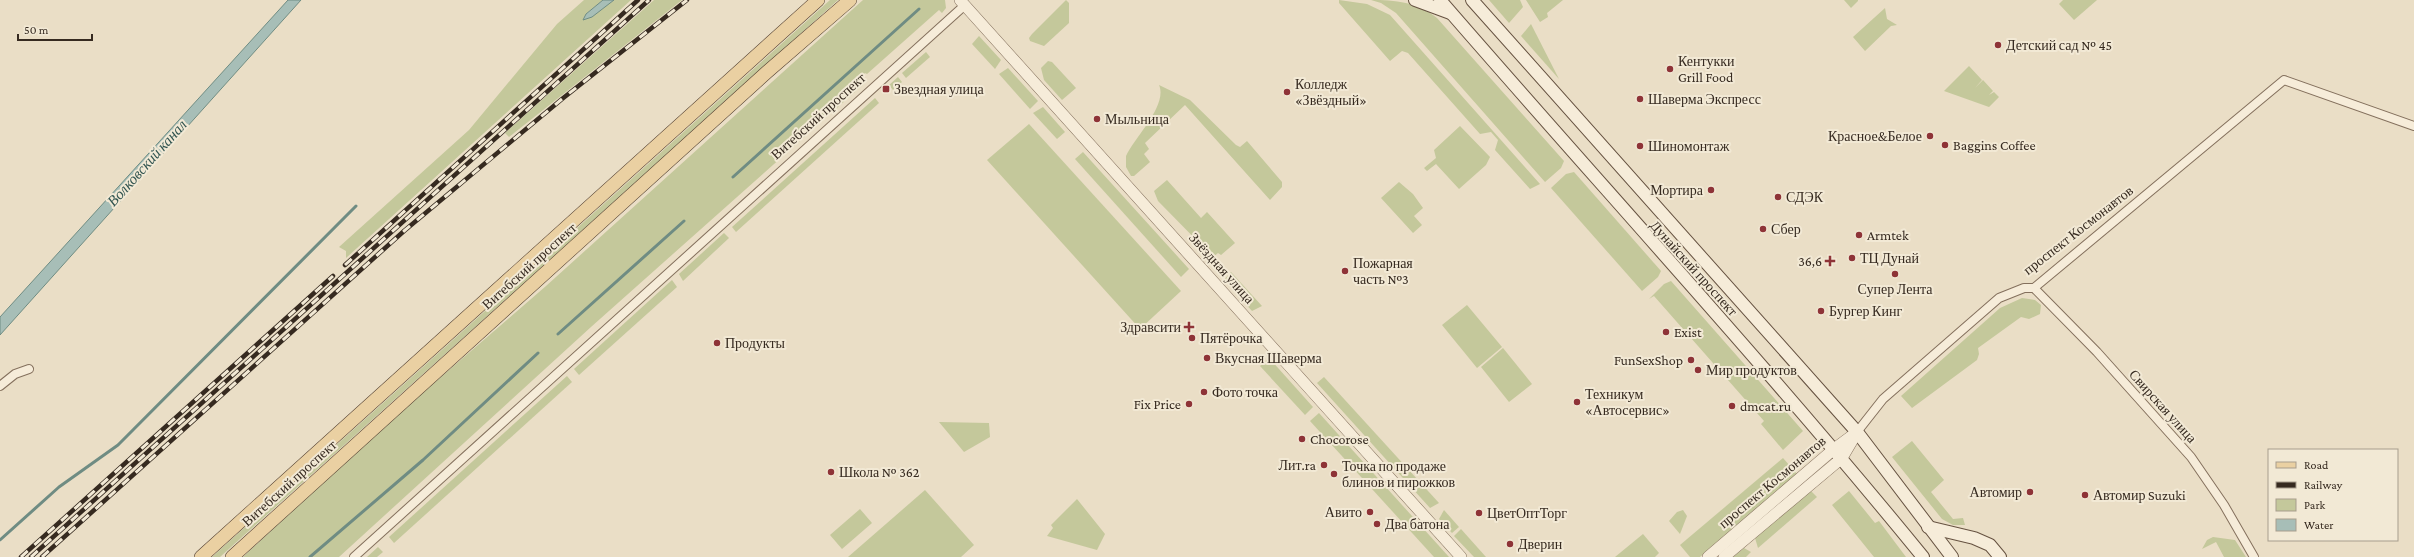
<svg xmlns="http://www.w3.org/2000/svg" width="2414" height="557" font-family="'Crimson Pro',serif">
	<rect width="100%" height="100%" fill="#eadec6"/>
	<!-- green -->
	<g fill="#c4c89b">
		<polygon points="584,0 603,0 586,14 583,20 614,0 631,0 346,258 346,251 339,247 469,130 557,24"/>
		<polygon points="654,0 682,0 509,137 505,133"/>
		<polygon points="830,0 838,0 220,557 212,557"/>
		<polygon points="863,0 945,0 946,8 942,13 939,10 867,74 865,73 860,78 865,83 591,327 339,557 243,557 368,440 546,286"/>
		<polygon points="1066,0 1069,3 1069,23 1044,46 1030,41 1029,38 1032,34"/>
		<polygon points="1339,0 1367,4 1390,15 1540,184 1530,189 1495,150 1498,140 1491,132 1480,134 1408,53 1402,51 1390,61 1339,3"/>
		<path d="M1371,0C1395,0 1418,2 1437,18L1564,161L1561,168L1545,182L1396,13L1381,3Z"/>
		<polygon points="1489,0 1520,0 1523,7 1509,23"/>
		<polygon points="1526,0 1563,0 1547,13 1548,17 1540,22"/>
		<polygon points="1844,0 1858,0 1858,1 1851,8"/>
		<polygon points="2063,0 2097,0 2074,20 2059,4"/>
		<polygon points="1885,8 1887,19 1897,25 1891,26 1865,51 1853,37"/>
		<polygon points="1531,24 1559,79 1521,36"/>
		<polygon points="979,36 1001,60 995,69 972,44"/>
		<polygon points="926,52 930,57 906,78 902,73"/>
		<polygon points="1048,61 1052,62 1076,88 1062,100 1044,80 1041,68"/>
		<polygon points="1969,66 1982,80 1975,88 1983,80 1993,91 1989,95 1994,92 1999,97 1989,107 1944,91"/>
		<polygon points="1008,68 1038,101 1030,109 999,74"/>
		<polygon points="898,77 902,82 893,90 889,85"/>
		<path d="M1159,85L1190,100L1236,145L1240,147L1247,141L1282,182V187L1270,200L1185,105L1145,143L1149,149L1144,154L1150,162L1134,176H1131L1126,167V156C1135,137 1168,105 1159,85Z"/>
		<polygon points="875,98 879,103 736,232 732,227"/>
		<polygon points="1043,107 1065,132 1057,139 1033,113"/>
		<polygon points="1029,124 1181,291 1140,329 987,160"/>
		<polygon points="1460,126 1490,157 1486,165 1459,189 1436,164 1427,171 1424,168 1436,158 1434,150"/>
		<polygon points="1083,152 1189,269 1181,277 1075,159"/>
		<polygon points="1574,172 1661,271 1658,277 1642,291 1551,188 1566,174"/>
		<polygon points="1167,180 1201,218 1207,212 1235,243 1221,255 1218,253 1213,257 1158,201 1154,191"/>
		<polygon points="1399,182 1413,194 1423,208 1414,216 1422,225 1413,233 1381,198"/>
		<polygon points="724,233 729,238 683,281 679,274"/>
		<polygon points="1231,272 1262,306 1252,311 1224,280"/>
		<polygon points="672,280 677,287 579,375 574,369"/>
		<polygon points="1671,281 1803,431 1783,450 1761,424 1764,421 1654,296 1649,299 1664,284"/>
		<polygon points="2022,298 2035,300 2041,305 2040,314 2029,319 2021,317 1978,348 1979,354 1977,360 1912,408 1901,396 2000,308"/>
		<polygon points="1467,305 1502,347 1477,368 1442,325"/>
		<polygon points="1503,348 1532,384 1509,402 1481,367"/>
		<polygon points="1269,358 1313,407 1305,415 1260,366"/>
		<polygon points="567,376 572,382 394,543 389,537"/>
		<polygon points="1324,377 1439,503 1430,508 1317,383"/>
		<polygon points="1319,413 1449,557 1434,557 1310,421"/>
		<polygon points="939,422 989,423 990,437 964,452"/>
		<polygon points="1912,441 1944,480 1931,492 1953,519 1963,518 1965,525 1953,525 1942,519 1892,457"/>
		<polygon points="1783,458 1797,474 1700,557 1690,557 1680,545"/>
		<polygon points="925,490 974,545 961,557 848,557"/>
		<polygon points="1811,491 1817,497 1758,548 1755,538"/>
		<polygon points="1849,491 1875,523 1879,521 1906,557 1874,557 1832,505"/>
		<polygon points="1077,499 1105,534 1097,550 1047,536 1053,528 1051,525"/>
		<polygon points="860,509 872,523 842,549 830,535"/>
		<polygon points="1444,510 1459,527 1452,533 1439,519"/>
		<polygon points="1683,510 1687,516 1680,534 1669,521 1677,512"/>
		<polygon points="1461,529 1486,557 1474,557 1454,536"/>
		<polygon points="1643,534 1659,553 1655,557 1615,557"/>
		<polygon points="2213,537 2235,540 2246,557 2224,557 2216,542 2202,549 2207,540"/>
		<polygon points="378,547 383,552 377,557 367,557"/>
		<polygon points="1744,548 1751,552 1746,557 1733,557"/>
	</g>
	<!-- water -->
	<g fill="#a7beb7" stroke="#6f8c83">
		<polygon points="288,0 301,0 0,335 0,317"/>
		<polygon points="603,0 614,0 592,17 583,20 586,14"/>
	</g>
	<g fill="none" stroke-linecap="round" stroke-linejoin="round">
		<!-- stream -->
		<g stroke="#6f8c83" stroke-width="3">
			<polyline points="733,177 919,9"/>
			<polyline points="558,334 684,221"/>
			<polyline points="0,540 59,487 118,445 356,206"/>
			<polyline points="310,557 423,460 538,353"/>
		</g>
		<!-- minor casing -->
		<g stroke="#84705d" stroke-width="10">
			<g id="minor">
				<polyline points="2034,288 2097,352 2191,457 2224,505 2254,557"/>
				<polyline points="0,386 15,374 29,369"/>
				<polyline points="1857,432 1883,399 1999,298 2024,288 2034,288 2284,80 2414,126"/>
				<polyline points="354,557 965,5"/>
			</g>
		</g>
		<!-- tertiary casing -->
		<g stroke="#84705d" stroke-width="12">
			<g id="tertiary">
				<polyline points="960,0 1461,557"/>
				<polyline points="1708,557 1834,449 1857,432"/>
				<polyline points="1724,557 1842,458 1855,436"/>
			</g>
		</g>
		<!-- secondary casing -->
		<g stroke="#665241" stroke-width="14">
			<g id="secondary">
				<polyline points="1415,0 1450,13"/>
				<path d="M1440,0C1601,186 1768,367 1923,557"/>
				<polyline points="1472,0 1857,432 1952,557"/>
				<polyline points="1928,527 1974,538 1990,545 2000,557"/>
			</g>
		</g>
		<!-- primary casing -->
		<g stroke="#523f31" stroke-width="14">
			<g id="primary">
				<polyline points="201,557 818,0"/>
				<polyline points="232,557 767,72 850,0"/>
			</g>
		</g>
		<!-- minor -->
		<use href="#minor" stroke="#f6ecd9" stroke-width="8"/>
		<!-- tertiary -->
		<use href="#tertiary" stroke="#f6ecd9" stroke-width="11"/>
		<!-- secondary -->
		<use href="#secondary" stroke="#f6ecd9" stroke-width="12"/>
		<!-- primary -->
		<use href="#primary" stroke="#ead0a2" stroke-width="13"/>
		<!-- rail casing -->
		<g stroke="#362a20" stroke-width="4.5">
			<g id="rail">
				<polyline points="345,265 638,0"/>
				<polyline points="21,557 333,276"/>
				<polyline points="31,557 649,0"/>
				<polyline points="42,557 404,231 562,99 687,0"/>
			</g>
		</g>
		<!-- rail -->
		<use href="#rail" stroke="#f2e9d5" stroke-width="3" stroke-dasharray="9" stroke-linecap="butt"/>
	</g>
	<!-- markers -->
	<g fill="#8e3337" stroke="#f2e9d5" stroke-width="1.5">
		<circle cx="1998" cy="45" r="4"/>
		<circle cx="1670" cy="69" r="4"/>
		<rect x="882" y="85" width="8" height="8" rx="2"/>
		<circle cx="1287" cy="92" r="4"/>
		<circle cx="1640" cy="99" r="4"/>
		<circle cx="1097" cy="119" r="4"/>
		<circle cx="1930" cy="136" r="4"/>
		<circle cx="1945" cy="145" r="4"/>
		<circle cx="1640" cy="146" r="4"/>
		<circle cx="1711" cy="190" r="4"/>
		<circle cx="1778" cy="197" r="4"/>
		<circle cx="1763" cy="229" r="4"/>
		<circle cx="1859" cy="235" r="4"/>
		<circle cx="1852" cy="258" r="4"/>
		<path d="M1828 255h4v4h4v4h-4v4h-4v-4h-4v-4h4z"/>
		<circle cx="1345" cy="271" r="4"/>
		<circle cx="1895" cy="274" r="4"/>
		<circle cx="1821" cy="311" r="4"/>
		<path d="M1187 321h4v4h4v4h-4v4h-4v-4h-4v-4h4z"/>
		<circle cx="1666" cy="332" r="4"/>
		<circle cx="1192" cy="338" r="4"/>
		<circle cx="717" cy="343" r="4"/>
		<circle cx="1207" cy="358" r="4"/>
		<circle cx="1691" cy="360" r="4"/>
		<circle cx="1698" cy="370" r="4"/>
		<circle cx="1204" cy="392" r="4"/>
		<circle cx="1577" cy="402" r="4"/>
		<circle cx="1189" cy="404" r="4"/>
		<circle cx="1732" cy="406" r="4"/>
		<circle cx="1302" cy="439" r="4"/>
		<circle cx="1324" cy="465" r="4"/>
		<circle cx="831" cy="472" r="4"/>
		<circle cx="1334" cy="474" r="4"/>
		<circle cx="2030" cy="492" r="4"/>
		<circle cx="2085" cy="495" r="4"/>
		<circle cx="1370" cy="512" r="4"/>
		<circle cx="1479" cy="513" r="4"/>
		<circle cx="1377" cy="524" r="4"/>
		<circle cx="1510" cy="544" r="4"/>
	</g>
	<g text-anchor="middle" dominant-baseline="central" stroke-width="4" stroke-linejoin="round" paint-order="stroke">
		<!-- poi labels -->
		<g font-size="14" fill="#362a20" stroke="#f2e9d5" text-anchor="start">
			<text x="2006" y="45">Детский сад № 45</text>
			<text x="1678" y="61">Кентукки<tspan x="1678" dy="16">Grill Food</tspan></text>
			<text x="1295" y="84">Колледж<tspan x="1295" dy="16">«Звёздный»</tspan></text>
			<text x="894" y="89">Звездная улица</text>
			<text x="1648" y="99">Шаверма Экспресс</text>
			<text x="1105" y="119">Мыльница</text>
			<text x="1922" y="136" text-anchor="end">Красное&amp;Белое</text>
			<text x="1953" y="145">Baggins Coffee</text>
			<text x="1648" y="146">Шиномонтаж</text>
			<text x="1703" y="190" text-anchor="end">Мортира</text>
			<text x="1786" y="197">СДЭК</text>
			<text x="1771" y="229">Сбер</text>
			<text x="1867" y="235">Armtek</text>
			<text x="1860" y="258">ТЦ Дунай</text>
			<text x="1822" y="261" text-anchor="end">36,6</text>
			<text x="1353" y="263">Пожарная<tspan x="1353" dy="16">часть №3</tspan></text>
			<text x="1895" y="289" text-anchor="middle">Супер Лента</text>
			<text x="1829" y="311">Бургер Кинг</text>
			<text x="1181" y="327" text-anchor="end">Здравсити</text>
			<text x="1674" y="332">Exist</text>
			<text x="1200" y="338">Пятёрочка</text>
			<text x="725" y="343">Продукты</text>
			<text x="1215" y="358">Вкусная Шаверма</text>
			<text x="1683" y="360" text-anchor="end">FunSexShop</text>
			<text x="1706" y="370">Мир продуктов</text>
			<text x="1212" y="392">Фото точка</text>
			<text x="1585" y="394">Техникум<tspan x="1585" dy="16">«Автосервис»</tspan></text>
			<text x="1181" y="404" text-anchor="end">Fix Price</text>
			<text x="1740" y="406">dmcat.ru</text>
			<text x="1310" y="439">Chocorose</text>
			<text x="1316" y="465" text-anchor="end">Лит.ra</text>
			<text x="1342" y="466">Точка по продаже<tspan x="1342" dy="16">блинов и пирожков</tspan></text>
			<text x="839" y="472">Школа № 362</text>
			<text x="2022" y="492" text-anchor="end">Автомир</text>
			<text x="2093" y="495">Автомир Suzuki</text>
			<text x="1362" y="512" text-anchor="end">Авито</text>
			<text x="1487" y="513">ЦветОптТорг</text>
			<text x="1385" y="524">Два батона</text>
			<text x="1518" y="544">Дверин</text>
		</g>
		<!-- street labels -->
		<g font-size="14" fill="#362a20" stroke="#f2e9d5">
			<text transform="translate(818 116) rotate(-42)">Витебский проспект</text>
			<text transform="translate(2078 230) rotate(-38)">проспект Космонавтов</text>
			<text transform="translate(529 266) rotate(-42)">Витебский проспект</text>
			<text transform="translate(1222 268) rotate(48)">Звёздная улица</text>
			<text transform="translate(1694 268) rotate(48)">Дунайский проспект</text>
			<text transform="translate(2163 406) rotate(48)">Свирская улица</text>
			<text transform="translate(1772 482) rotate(-40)">проспект Космонавтов</text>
			<text transform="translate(289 483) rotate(-42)">Витебский проспект</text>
		</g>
		<!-- water labels -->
		<g font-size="15" font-style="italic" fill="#315450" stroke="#f2e9d5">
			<text transform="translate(147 163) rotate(-48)">Волковский канал</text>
		</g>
	</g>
	<!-- legend -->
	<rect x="2268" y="449" width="130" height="92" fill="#f2e9d5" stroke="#a79d8d"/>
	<rect x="2276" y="462" width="20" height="6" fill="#ead0a2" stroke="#a79d8d"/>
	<text x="2304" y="469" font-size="12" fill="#362a20">Road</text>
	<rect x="2276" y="482" width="20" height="6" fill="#362a20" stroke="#a79d8d"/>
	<text x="2304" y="489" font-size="12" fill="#362a20">Railway</text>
	<rect x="2276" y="499" width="20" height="12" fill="#c4c89b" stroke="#a79d8d"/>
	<text x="2304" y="509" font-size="12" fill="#362a20">Park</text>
	<rect x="2276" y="519" width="20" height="12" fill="#a7beb7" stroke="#a79d8d"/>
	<text x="2304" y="529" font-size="12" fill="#362a20">Water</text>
	<!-- scale -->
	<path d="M18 34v6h74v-6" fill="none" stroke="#362a20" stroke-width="2"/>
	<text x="24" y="34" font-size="12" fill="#362a20" stroke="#f2e9d5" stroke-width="3" paint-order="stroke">50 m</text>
</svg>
